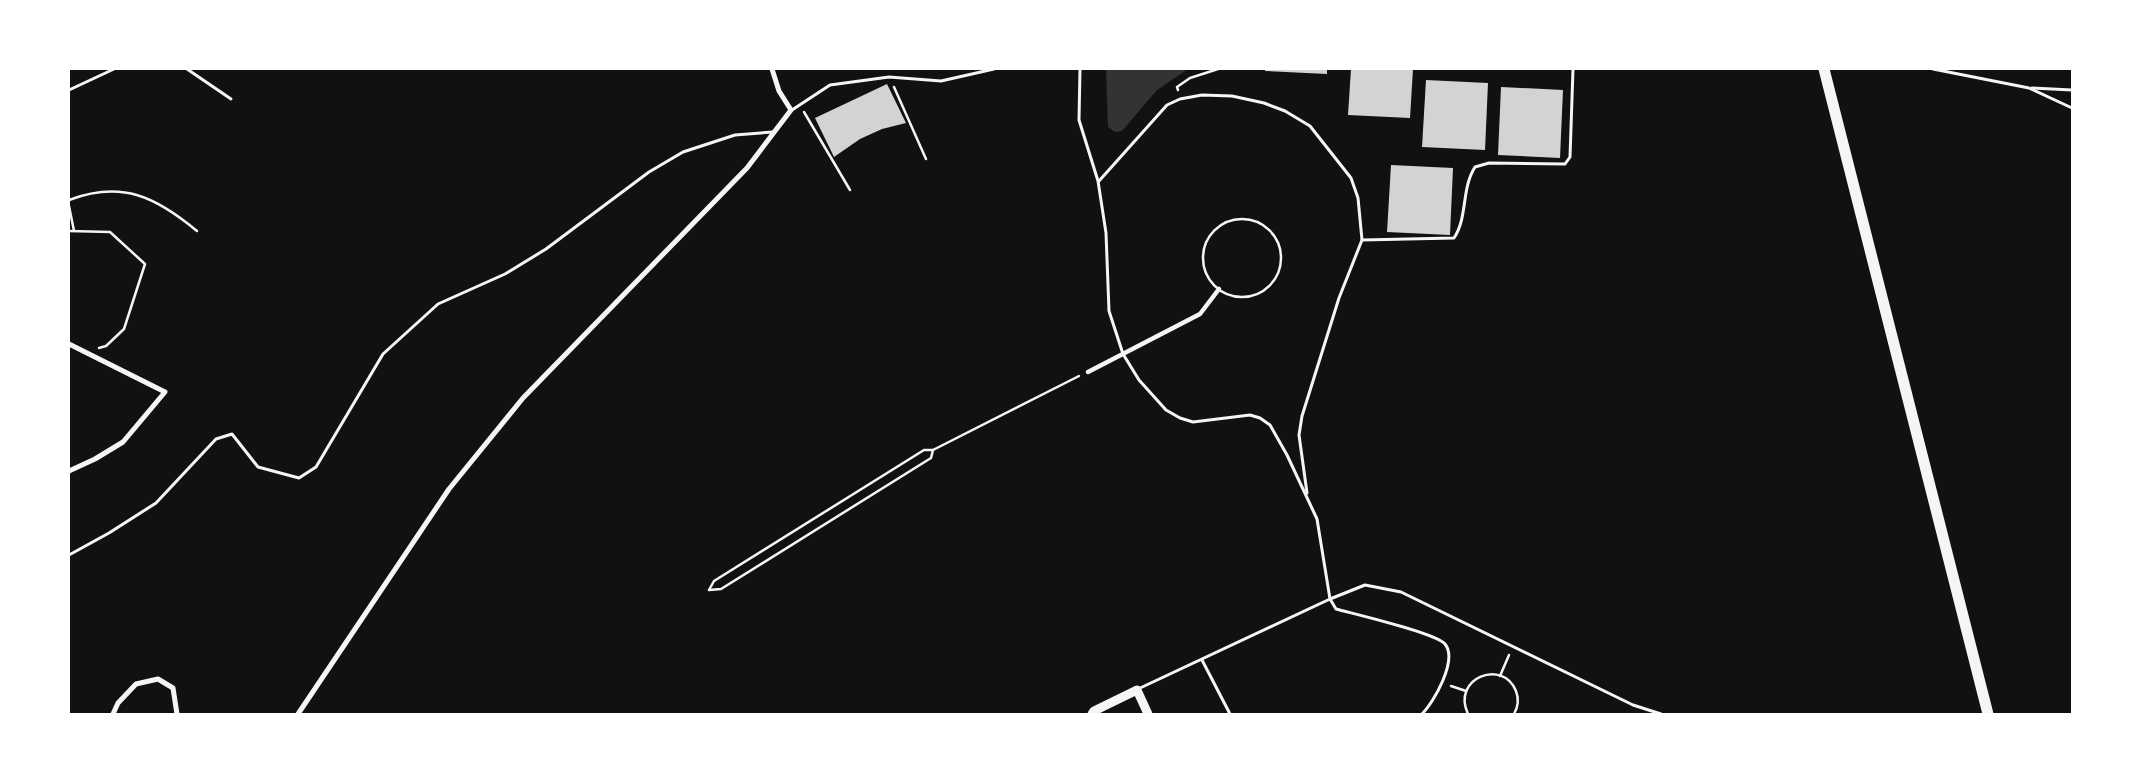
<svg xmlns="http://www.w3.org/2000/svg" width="2141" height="783" font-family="Quicksand,sans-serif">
	<rect width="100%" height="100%" fill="#111"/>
	<!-- water -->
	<polygon fill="#333" points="1106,69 1188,69 1157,90 1122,131 1115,132 1108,127"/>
	<!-- building -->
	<g fill="#d3d3d3">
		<polygon points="1265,69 1327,69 1327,74 1265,71"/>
		<polygon points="1351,69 1413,69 1410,118 1348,115"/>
		<polygon points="1426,80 1488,83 1485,150 1422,147"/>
		<polygon points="887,84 906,123 882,129 860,139 834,157 815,118"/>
		<polygon points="1501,87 1563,90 1560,158 1498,155"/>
		<polygon points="1391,165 1453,168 1450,235 1387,232"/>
	</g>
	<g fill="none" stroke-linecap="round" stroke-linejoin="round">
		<!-- path -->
		<g stroke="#f5f5f5" stroke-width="2.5">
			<polyline points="894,87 926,159"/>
			<polyline points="1178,90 1177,87 1190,78 1218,69"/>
			<polyline points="804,112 850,190"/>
			<path d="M69,200C122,180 156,197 197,231"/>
			<polyline points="69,206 74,231"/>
			<circle cx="1242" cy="258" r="39"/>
			<polyline points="69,231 110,232 145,264 124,329 106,346 99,348"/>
			<polyline points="709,590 714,581 924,450 933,450 1079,376"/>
			<polyline points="709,590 721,589 931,458 933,450"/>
			<polyline points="1500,676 1509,655"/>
			<polyline points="1451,686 1466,691"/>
			<path d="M1468,714C1451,678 1503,658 1516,691C1519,699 1518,707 1514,714"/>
		</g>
		<!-- service -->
		<g stroke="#f5f5f5" stroke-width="3">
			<polyline points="187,69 231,99"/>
			<path d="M1080,69L1079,120L1098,181L1106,233L1109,311L1123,354L1139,380L1166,410L1180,418L1193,422L1250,415L1260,418L1270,425L1287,455L1317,519L1330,599L1336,609C1354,614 1436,633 1445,644C1458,660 1434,702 1422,714"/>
			<polyline points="1933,69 2029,88 2072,108"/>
			<polyline points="2032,88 2072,90"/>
			<polyline points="69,90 114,69"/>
			<polyline points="792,110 830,85 889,77 941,81 994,69"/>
			<polyline points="1099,181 1167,105 1180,99 1202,95 1232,96 1264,103 1285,111 1310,126 1351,178 1358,198 1362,240 1339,298 1302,416 1299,435 1307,493"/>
			<path d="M1362,240L1454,238C1468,217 1461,189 1475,167L1489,163L1565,164L1570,157L1573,69"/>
			<polyline points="69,555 109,533 156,503 216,439 232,434 258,467 299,478 316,467 383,354 438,304 505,274 546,249 649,172 683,152 735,135 773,132"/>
			<polyline points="1202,660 1230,714"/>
			<polyline points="1138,689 1330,599 1365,585 1401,592 1633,705 1661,714"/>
		</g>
		<!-- pedestrian -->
		<polyline stroke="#f5f5f5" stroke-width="4.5" points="1088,372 1200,314 1219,289"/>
		<!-- minor -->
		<g stroke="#f5f5f5" stroke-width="5">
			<polyline points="69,344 165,392 123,442 95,459 69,471"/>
			<polyline points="113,714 118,703 136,684 158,679 173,688 177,714"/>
			<polyline points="298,714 449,489 523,398 747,168 791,110 779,91 772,69"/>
		</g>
		<!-- tertiary -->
		<polyline stroke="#f5f5f5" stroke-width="9" points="1092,714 1094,711 1137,690 1148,714"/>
		<!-- trunk -->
		<polyline stroke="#f5f5f5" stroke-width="11" points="1824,69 1988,714"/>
	</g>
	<!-- border -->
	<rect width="2141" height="783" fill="none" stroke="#ffffff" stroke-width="140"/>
</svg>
